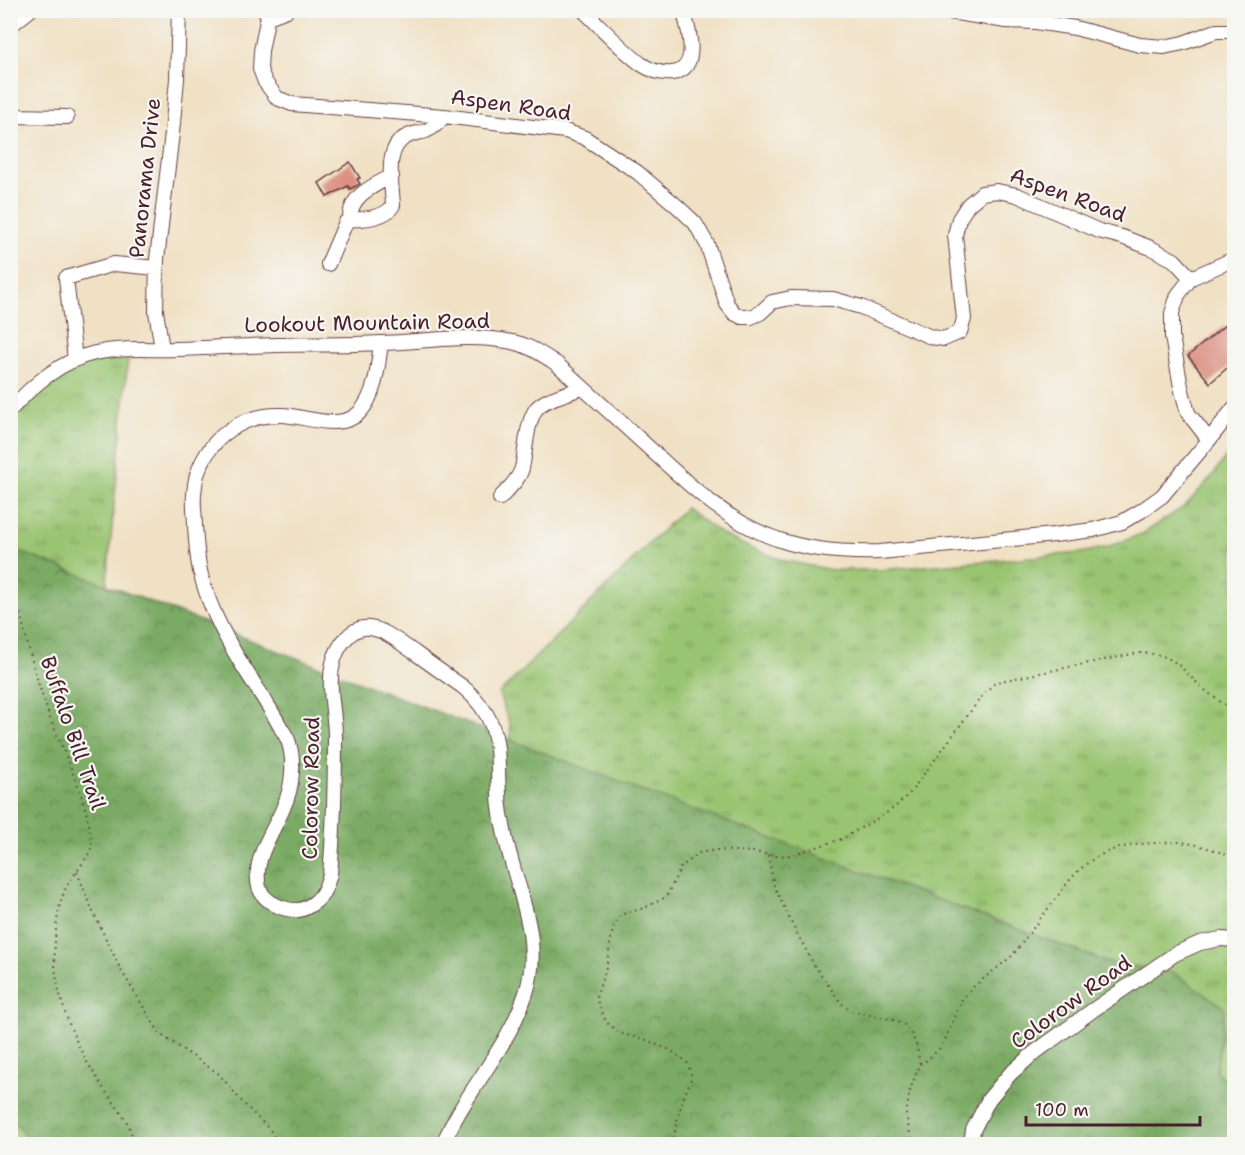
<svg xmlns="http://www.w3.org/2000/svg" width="1245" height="1155" viewBox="0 0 1245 1155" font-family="'Shantell Sans',sans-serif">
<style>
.grass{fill:url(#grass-tufts);stroke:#72724e;stroke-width:1.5}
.forest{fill:url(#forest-crowns);stroke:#626447;stroke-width:1.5}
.building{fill:#dc9183}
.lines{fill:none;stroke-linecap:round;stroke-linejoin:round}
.minor-casing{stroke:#633c42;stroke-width:16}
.path{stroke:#633c42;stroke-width:2;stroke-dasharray:1.5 4.5;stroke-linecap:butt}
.minor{stroke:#fff;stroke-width:14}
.labels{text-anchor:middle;stroke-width:4.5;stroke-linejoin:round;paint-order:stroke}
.street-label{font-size:21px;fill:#4a1f2b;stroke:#f6f6f2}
</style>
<defs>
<pattern id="grass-tufts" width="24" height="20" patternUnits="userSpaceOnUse" patternTransform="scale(1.5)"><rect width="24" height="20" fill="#99c471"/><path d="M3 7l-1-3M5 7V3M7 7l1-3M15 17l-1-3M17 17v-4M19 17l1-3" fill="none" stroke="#7f9f5d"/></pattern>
<pattern id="forest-crowns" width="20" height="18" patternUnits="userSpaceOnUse" patternTransform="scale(1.5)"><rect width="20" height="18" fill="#7aaa63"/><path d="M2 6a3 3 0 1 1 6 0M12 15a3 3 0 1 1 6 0" fill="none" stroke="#668a52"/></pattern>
</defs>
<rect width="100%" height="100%" fill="#f6f6f2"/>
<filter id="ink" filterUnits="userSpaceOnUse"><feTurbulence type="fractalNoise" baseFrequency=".0167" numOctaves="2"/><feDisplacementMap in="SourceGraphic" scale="12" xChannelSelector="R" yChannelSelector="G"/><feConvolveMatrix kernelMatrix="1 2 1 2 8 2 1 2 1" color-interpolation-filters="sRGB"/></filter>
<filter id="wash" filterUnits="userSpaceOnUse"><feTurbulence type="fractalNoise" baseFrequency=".008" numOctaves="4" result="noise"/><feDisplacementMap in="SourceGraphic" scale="24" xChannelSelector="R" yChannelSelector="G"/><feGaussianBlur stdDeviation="1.35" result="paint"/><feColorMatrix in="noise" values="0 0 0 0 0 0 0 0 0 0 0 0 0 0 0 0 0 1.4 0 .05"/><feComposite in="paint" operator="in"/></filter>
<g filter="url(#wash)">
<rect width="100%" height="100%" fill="#f0e1c4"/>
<!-- grass -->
<path class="grass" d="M129,349l-76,795h-42v-731l34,-32 42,-23z
M1234,446v698h-773l55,-326 -6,-92 -11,-32 186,-186 38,27 31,15 32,11 46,9h46l202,-17 28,-6 36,-14 40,-26 26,-28z"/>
<!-- forest -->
<path class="forest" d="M10,548l644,247 456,168 63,9 52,36 -9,64 18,15v57h-1204l-20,-30z"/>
<g id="blocks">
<!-- building -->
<path class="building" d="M350,162l10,16 -3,1 3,5 -10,5 -2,-3 -21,11 -8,-14z
M1225,325l4,5 5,-5v37l-24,21 -22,-27z"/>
</g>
</g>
<g filter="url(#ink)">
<use href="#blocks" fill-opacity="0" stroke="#633c42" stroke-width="1.5"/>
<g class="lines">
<!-- minor casing -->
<g class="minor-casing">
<path id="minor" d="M265,10l3,7 19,-7
M269,10l-8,41 -1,18 5,13 12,16 15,6 152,12 121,15 20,7 52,34 40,34 18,17 12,21 20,60 7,9 8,4h9l9,-4 12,-11 19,-4 42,1 28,8 70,30 13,2 16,-7 4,-13 -9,-84 4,-16 9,-14 14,-12 15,-2 20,4 82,36 23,6 29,11 23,12 17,18
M583,10c19,18 37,38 58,54 9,6 20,10 31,9 29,-3 17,-44 11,-63
M938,10l68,11 30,1 39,6 65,17 24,2 19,-4 33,-12h18
M10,26l20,-16
M10,116l57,1
M350,219c0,-24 23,-33 42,-43
M328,264l18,-42c6,-4 8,-2 15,-3 11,-1 27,-4 32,-14 -1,-21 -10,-59 15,-69 6,-3 12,-3 18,-5 8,-3 13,-9 18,-15
M381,343c-3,23 -5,51 -21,69 -19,20 -54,4 -78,3 -39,-1 -71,21 -84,57 -3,7 -3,15 -4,22 -1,11 1,22 1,32 1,15 2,31 5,45 10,42 32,79 55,114 9,14 18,28 26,43 2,3 5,8 7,12 7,20 5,46 -4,66 -10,26 -32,52 -25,81 4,15 25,24 40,23 5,-1 12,-5 16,-8 9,-7 12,-18 15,-28 4,-45 5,-92 5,-138 0,-24 -8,-50 -2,-73 4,-16 18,-38 37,-35 16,2 30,15 44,24 16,12 32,23 49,35 13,11 23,23 29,39 8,22 5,44 7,67 0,11 2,22 4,32 9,56 42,110 23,168 -18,56 -61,98 -83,151
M162,349l-6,-38 1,-52 15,-126 5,-54 2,-69
M75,360l-9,-82 48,-14 43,4
M10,410c24,-26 50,-49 85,-57 27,-6 54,-3 82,-4 33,-1 66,-3 100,-4 34,-1 69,0 104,-2 44,-1 88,-10 131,-1 17,3 31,13 45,22 30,27 60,55 91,83 38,35 78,75 129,92 33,12 68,14 103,13l174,-17 39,-5 29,-8 19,-11 21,-15 47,-56 25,-32
M1209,440l-21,-27 -7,-26 -9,-50v-24l6,-18 13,-17 43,-19
M500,498c8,-9 19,-18 22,-30 4,-17 4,-44 14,-59 10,-12 32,-14 46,-22
M971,1144l2,-14 16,-31 21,-25 24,-21 59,-43 82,-56 25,-11 21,-4 13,1"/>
</g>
<!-- path -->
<path class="path" d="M10,608l10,5c9,37 18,74 32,110 14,34 30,66 37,102 1,6 3,13 3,18 0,12 -20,33 -25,43 -12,21 -15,72 -10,95 5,27 16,56 30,81 6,9 11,18 17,27 12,18 28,33 29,55
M768,855l6,31 18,38 22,41 27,38 10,8 43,9 11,5 6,8 6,14 3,17 -10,26 -4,24 6,30
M77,872l15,38 30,62 38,62 59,40 24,29 27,27 9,14
M920,1064l7,-4 13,-12 5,-8 17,-41 10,-11 40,-32 57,-75c24,-28 46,-35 83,-38 9,0 19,-1 28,-1 18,2 38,9 54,16
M673,1144c3,-23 9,-45 19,-67l-5,-15 -17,-12 -24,-10 -27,-7 -13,-11 -10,-24 10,-30 7,-40 7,-13 24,-7 22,-11 15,-30 18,-14 18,-3 38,2 22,4 14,-1 51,-16 43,-25 10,-7 15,-14 75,-101 11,-10 142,-29c34,0 39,11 61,32 11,10 23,18 35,25"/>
<!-- minor -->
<use href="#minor" class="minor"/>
</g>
</g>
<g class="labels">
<!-- street labels -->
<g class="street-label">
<text transform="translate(511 105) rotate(8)" y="7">Aspen Road</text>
<text transform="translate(145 178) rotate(-84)" y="7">Panorama Drive</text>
<text transform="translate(1068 195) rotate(20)" y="7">Aspen Road</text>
<text transform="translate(367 323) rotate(-1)" y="7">Lookout Mountain Road</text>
<text transform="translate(73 733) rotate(71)" y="7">Buffalo Bill Trail</text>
<text transform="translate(311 788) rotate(-89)" y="7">Colorow Road</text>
<text transform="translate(1071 1002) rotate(-36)" y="7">Colorow Road</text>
</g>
</g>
<!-- margin -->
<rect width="1245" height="1155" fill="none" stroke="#f6f6f2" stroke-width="36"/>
<!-- scale -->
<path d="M1026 1116v9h174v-9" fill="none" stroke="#4a1f2b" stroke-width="3"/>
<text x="1035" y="1116" font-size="18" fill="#4a1f2b" stroke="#f6f6f2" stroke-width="4.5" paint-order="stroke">100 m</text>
</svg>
